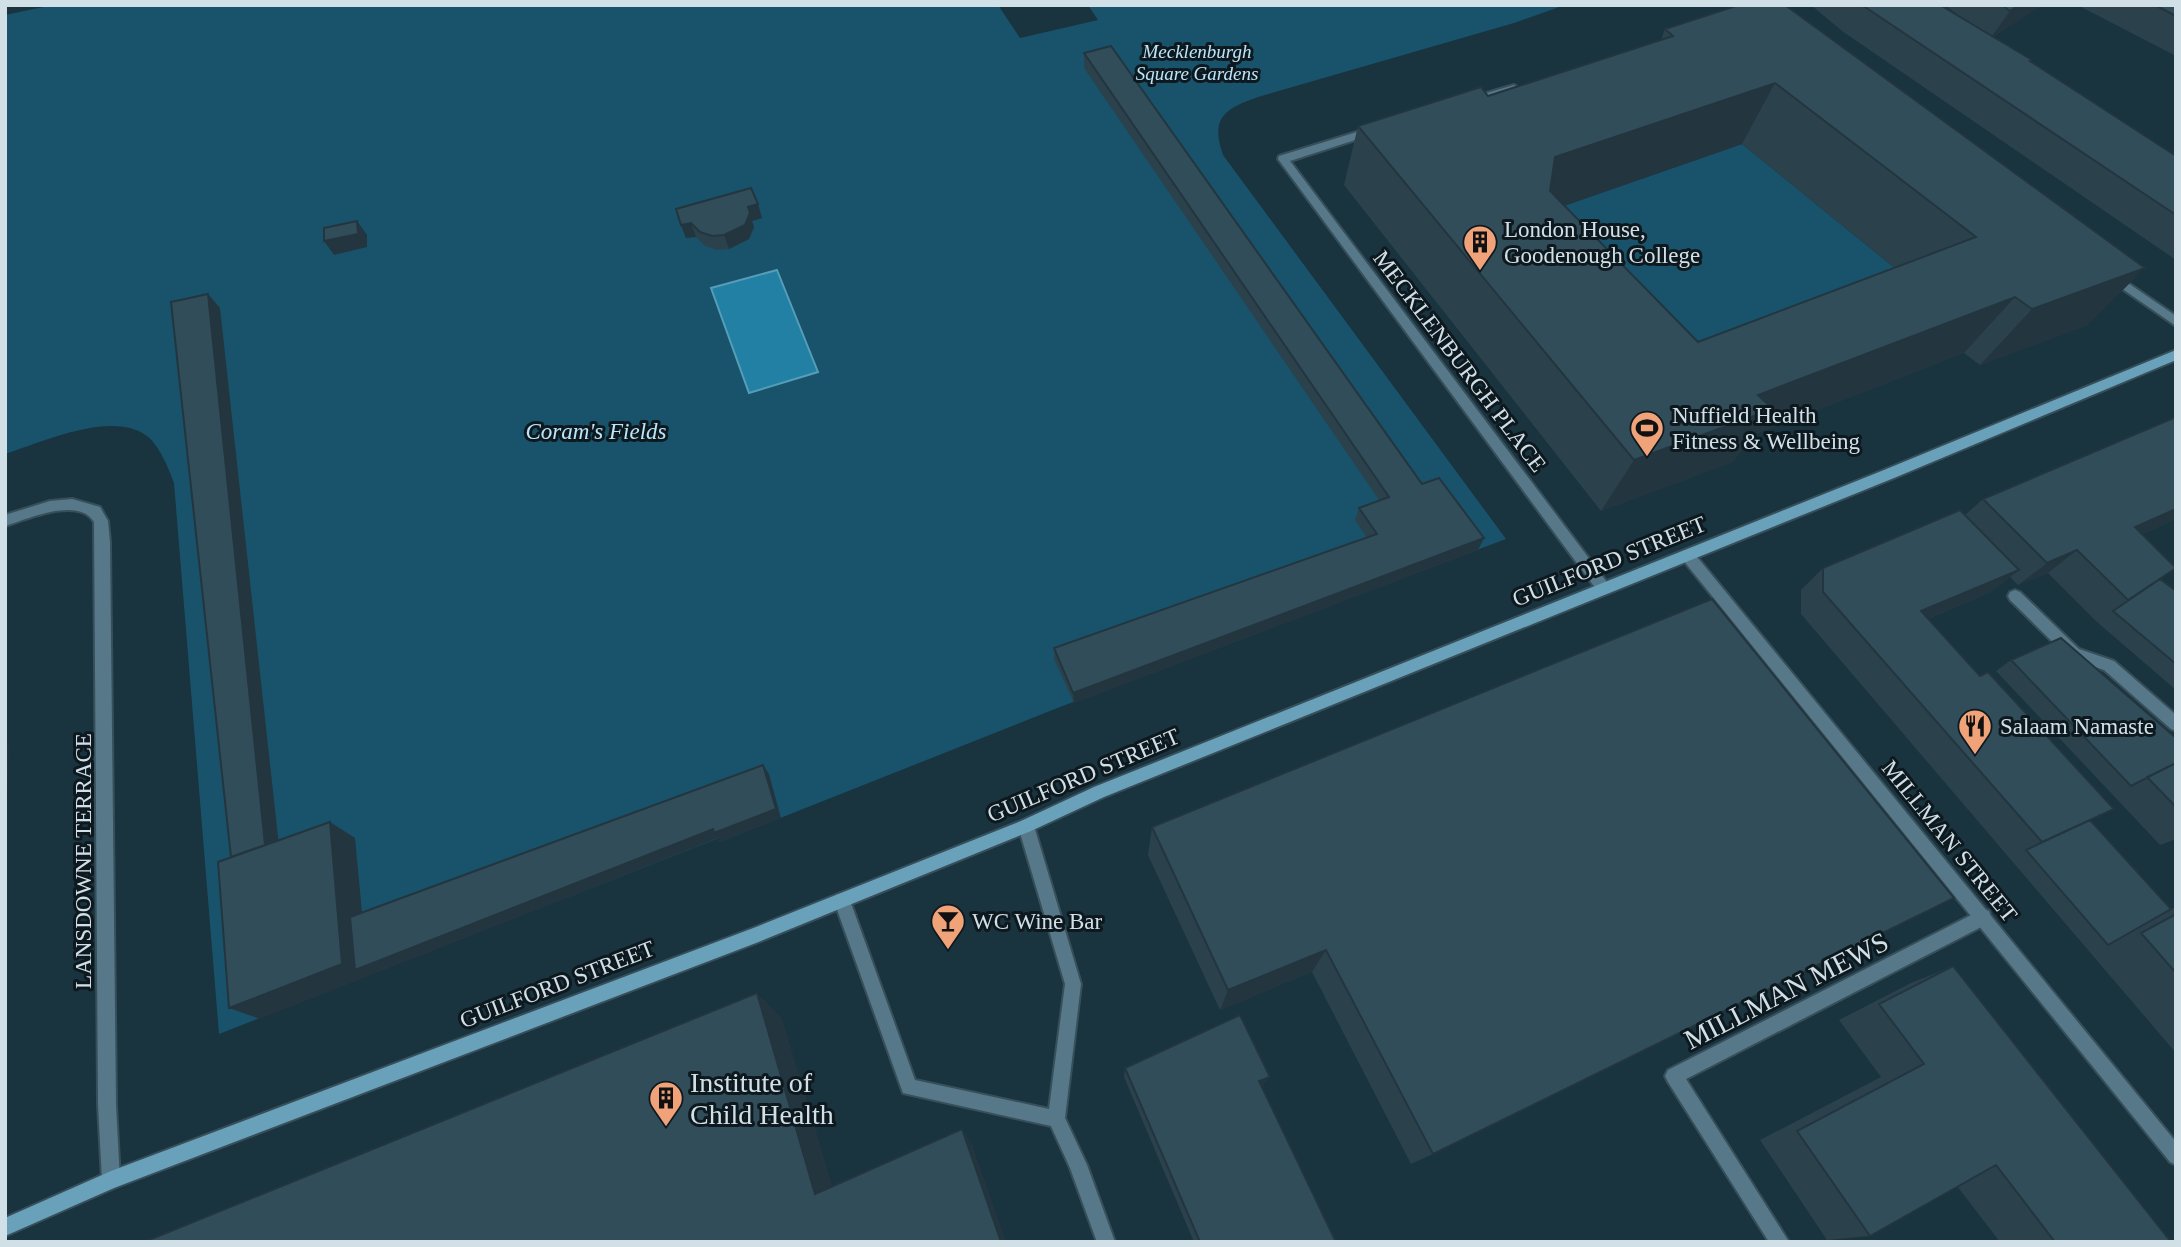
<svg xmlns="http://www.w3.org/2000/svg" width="2181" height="1247" viewBox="0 0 2181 1247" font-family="'Times New Roman',serif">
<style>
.green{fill:#18536b}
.water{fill:#2280a4;stroke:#569db8;stroke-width:2}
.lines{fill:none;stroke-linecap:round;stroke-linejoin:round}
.lane-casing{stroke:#364f5a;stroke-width:4}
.street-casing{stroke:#364f5a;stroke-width:4}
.secondary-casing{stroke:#364f5a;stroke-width:4}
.lane{fill:#577888;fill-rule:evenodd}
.street{fill:#577888;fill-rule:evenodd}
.secondary{fill:#6aa1ba;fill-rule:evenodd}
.wall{fill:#2b424d;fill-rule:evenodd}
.shaded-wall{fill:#23363f}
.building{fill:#324d5a;stroke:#23363f;stroke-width:2;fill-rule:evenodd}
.labels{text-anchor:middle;stroke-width:6;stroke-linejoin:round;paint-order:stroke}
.far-park-label{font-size:19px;font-style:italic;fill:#bbe5f9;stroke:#0e191f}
.poi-label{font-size:23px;fill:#d1e0e7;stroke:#0e191f;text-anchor:start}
.street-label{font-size:23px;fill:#d1e0e7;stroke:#0e191f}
.park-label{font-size:23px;font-style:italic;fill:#bbe5f9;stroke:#0e191f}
.near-street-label{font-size:28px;fill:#d1e0e7;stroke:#0e191f}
.near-poi-label{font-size:28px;fill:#d1e0e7;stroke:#0e191f;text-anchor:start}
</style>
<rect width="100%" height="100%" fill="#19333f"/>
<!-- green -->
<path class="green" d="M53,5h945l22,33 78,-18 -10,-15h477l-51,18 -256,74c-33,12 -48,20 -35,58l283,384 -446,168 -340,135 -1,-4 -500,196 -45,-551c-5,-14 -15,-38 -27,-47 -35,-26 -104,6 -142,18v-439z
M1742,144l186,151 -265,102 -131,-180z"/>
<!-- water -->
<path class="water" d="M777,270l41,102 -69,21 -38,-105z"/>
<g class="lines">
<!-- lane casing -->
<g class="lane-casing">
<path id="lane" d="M1983,909l6,2 2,6 -2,6 -303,156 103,163h-20l-101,-160 -3,-6 3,-6z"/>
</g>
<!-- street casing -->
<g class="street-casing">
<path id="street" d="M1514,85l5,3 -1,2 -48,14 -5,-3 1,-2z
M1373,127l4,2v4l-87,28 319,424 2,4 -2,4h-10l-321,-434 1,-3z
M2112,272l64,44v10l-68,-47v-6z
M72,499l28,8 8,14 2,21 6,563 4,75 -3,6 -6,3 -6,-3 -3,-6 -4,-75 -4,-583c-15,-26 -67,-3 -89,4v-11l45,-14z
M1688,550l5,2 483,590v23l-6,-3 -487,-602 -2,-4 2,-4z
M2015,590l5,2 59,57 35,12 62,54v16l-5,-2 -67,-59 -35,-12 -59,-58 -2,-4 2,-4z
M1026,819l5,2 3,5 47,158 -16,134 22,47 28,77h-18l-27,-74 -19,-42 -148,-33 -69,-192 2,-6 6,-2 6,2 67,185 134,29 16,-125 -47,-158 3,-5z"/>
</g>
<!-- secondary casing -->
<g class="secondary-casing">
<path id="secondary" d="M2176,350v10l-282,118 -790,319 -73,34 -275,112 -642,245 -109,48v-18l106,-47 645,-244 265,-106 73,-34 790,-317z"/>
</g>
<!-- lane -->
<use href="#lane" class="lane"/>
<!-- street -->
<use href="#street" class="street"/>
<!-- secondary -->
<use href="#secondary" class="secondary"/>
</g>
<!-- wall -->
<path class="wall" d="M1739,5l349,320 -108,40 -16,-12 -211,82 -20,27 -132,49 -257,-326 14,-59 130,-30 173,-56 4,-11zM1742,144l153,124 -197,74 -134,-137z
M1811,5h129l23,14 -18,-14h97l-49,32 39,23 -1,2 145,94v104l-334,-229z
M2077,5h99v51l-89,-46z
M1084,53l338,431 62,54 -6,12 -404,153 -20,-44v-11l313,-110 -12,-18 4,-12 20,-8 -295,-432z
M676,209l86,9 -10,3 2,6 -5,12 -20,10 -12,1 -12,-4 -9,-9 -10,1z
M2176,417v102l-34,15 18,45 16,12v99l-79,-68 -49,-49 -30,12 -8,-8 -19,15 -63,27 163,202 80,88 5,-2v146l-375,-439v-24l22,-22 142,-53 18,-16z
M1712,599l-279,555 -22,10 -99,-192 -92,38 -72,-155 4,-28z
M2011,660l165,78v101l-16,6 -164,-174z
M1953,966l218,276h-171l-43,-56 -87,50 -43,4 -67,-100 121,-63 -42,-57 72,-37z
M1125,1068l138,17 -2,1 75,156h-142l-70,-165z"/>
<!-- shaded-wall -->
<path class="shaded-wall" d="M2019,5h23l-52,34 20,-28z
M1775,83l-33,61 -210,73 23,-60z
M758,204l4,14 -10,3 2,6 -5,12 -20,10 -5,-14 24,-28z
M357,221l10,14v12l-33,8 -10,-14z
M691,223l5,14 -10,1 -5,-13z
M2145,268l-57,57 -108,40 52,-56z
M208,294l12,14 61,556 -48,5z
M2015,297l-51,56 -211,82 -20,27 -132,49 33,-51 124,-65z
M2176,509v10l-72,31 31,-23z
M1484,538l-6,12 -404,153 -1,-10z
M2077,550l-29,23 -30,12 29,-22z
M2019,570l-28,22 -95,40 25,-21z
M5,741l4,1 -4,117z
M763,765l6,9 12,44 -61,24 -2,-4 -458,181 -31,-11 101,-186 25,16 12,127z
M1326,950l-14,22 -92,38 8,-20z
M757,993l25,25 56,186 -23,-10z
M1270,1077l-7,8 -10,5 6,-9z
M962,1129l10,15 34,98h-5z"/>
<!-- building -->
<path class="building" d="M1739,5h46l360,263 -113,41 -17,-12 -257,98 15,14 -139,51 -276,-334 123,-39 7,9 185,-60 -8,-7zM1775,83l201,154 -278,105 -148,-151 5,-34z
M1862,5h78l92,55 -2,1 146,95v59z
M2002,5h17l-9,6z
M2155,5h21v11z
M1111,46l311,438 17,-6 45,60 -411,155 -19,-45 323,-114 -18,-26 30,-11 -305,-444z
M751,188l7,16 -10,3 2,6 -5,12 -21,10 -12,1 -12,-4 -9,-9 -10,2 -5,-16z
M357,221l1,13 -34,7v-13z
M208,294l57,551 -34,12 -60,-555z
M2176,417v92l-41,18 41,41 -48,32 -51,-50 -30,13 -64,-64z
M1960,510l59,60 -98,41 59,65 8,-4 126,137 -72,33 -219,-250v-24z
M2160,579l16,12v73l-63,-53z
M1712,599l242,299 -521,256 -107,-204 -98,40 -76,-163z
M2061,638l115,100v25l-45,23 -120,-126z
M2176,763v44l-29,-30z
M763,765l13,44 -62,24 -1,-4 -358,141 -5,-53z
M2090,820l81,89 -63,36 -82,-95z
M330,822l12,142 -113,44 -11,-146z
M2176,914v59l-35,-40z
M1953,966l218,276h-116l-59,-77 -126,71 -73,-105 127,-67 -45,-60z
M757,993l58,201 147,-65 39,113h-857z
M1240,1015l30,62 -11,4 77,161h-136l-75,-174z"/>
<!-- icons -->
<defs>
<g id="building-pin" transform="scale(1.75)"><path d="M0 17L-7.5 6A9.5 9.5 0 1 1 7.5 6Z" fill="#f0a279" stroke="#0e191f"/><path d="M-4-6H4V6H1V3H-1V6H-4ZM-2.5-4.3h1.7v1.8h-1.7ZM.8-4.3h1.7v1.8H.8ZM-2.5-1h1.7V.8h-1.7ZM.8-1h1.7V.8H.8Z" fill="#111"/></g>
<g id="stadium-pin" transform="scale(1.75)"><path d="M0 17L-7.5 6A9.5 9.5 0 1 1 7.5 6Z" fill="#f0a279" stroke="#0e191f"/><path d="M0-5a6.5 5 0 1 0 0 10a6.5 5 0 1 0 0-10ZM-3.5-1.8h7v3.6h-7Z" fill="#111"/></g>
<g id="restaurant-pin" transform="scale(1.75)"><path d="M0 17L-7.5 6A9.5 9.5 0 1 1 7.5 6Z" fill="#f0a279" stroke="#0e191f"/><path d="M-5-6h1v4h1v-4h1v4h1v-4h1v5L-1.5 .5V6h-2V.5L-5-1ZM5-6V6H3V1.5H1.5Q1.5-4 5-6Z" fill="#111"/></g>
<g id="bar-pin" transform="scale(1.75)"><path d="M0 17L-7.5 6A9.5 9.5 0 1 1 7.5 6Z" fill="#f0a279" stroke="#0e191f"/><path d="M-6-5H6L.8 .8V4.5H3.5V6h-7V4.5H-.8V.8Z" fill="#111"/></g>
</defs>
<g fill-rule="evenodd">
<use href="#building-pin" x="1480" y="242"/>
<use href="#stadium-pin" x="1647" y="428"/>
<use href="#restaurant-pin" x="1975" y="726"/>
<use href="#bar-pin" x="948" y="921"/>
<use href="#building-pin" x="666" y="1098"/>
</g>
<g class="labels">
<!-- far-park labels -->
<g class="far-park-label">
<text x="1197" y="58">Mecklenburgh<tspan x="1197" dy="22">Square Gardens</tspan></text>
</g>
<!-- poi labels -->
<g class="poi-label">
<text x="1504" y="237">London House,<tspan x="1504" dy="26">Goodenough College</tspan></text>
<text x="1672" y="423">Nuffield Health<tspan x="1672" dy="26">Fitness &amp; Wellbeing</tspan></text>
<text x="2000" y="734">Salaam Namaste</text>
<text x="972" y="929">WC Wine Bar</text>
</g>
<!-- street labels -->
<g class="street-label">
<text transform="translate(1460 361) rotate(53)" y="8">MECKLENBURGH PLACE</text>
<text transform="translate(1609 561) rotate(-22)" y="8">GUILFORD STREET</text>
<text transform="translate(1083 775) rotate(-23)" y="8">GUILFORD STREET</text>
<text transform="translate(1950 841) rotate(51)" y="8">MILLMAN STREET</text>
<text transform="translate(83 861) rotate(-90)" y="8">LANSDOWNE TERRACE</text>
<text transform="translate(557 984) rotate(-21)" y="8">GUILFORD STREET</text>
</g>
<!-- park labels -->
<g class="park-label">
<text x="596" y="439">Coram's Fields</text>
</g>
<!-- near-street labels -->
<g class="near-street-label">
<text transform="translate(1786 990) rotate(-27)" y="10">MILLMAN MEWS</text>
</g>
<!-- near-poi labels -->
<g class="near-poi-label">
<text x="690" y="1092">Institute of<tspan x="690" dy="32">Child Health</tspan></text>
</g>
</g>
<!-- border -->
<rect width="2181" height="1247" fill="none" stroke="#d1e0e7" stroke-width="14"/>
</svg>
